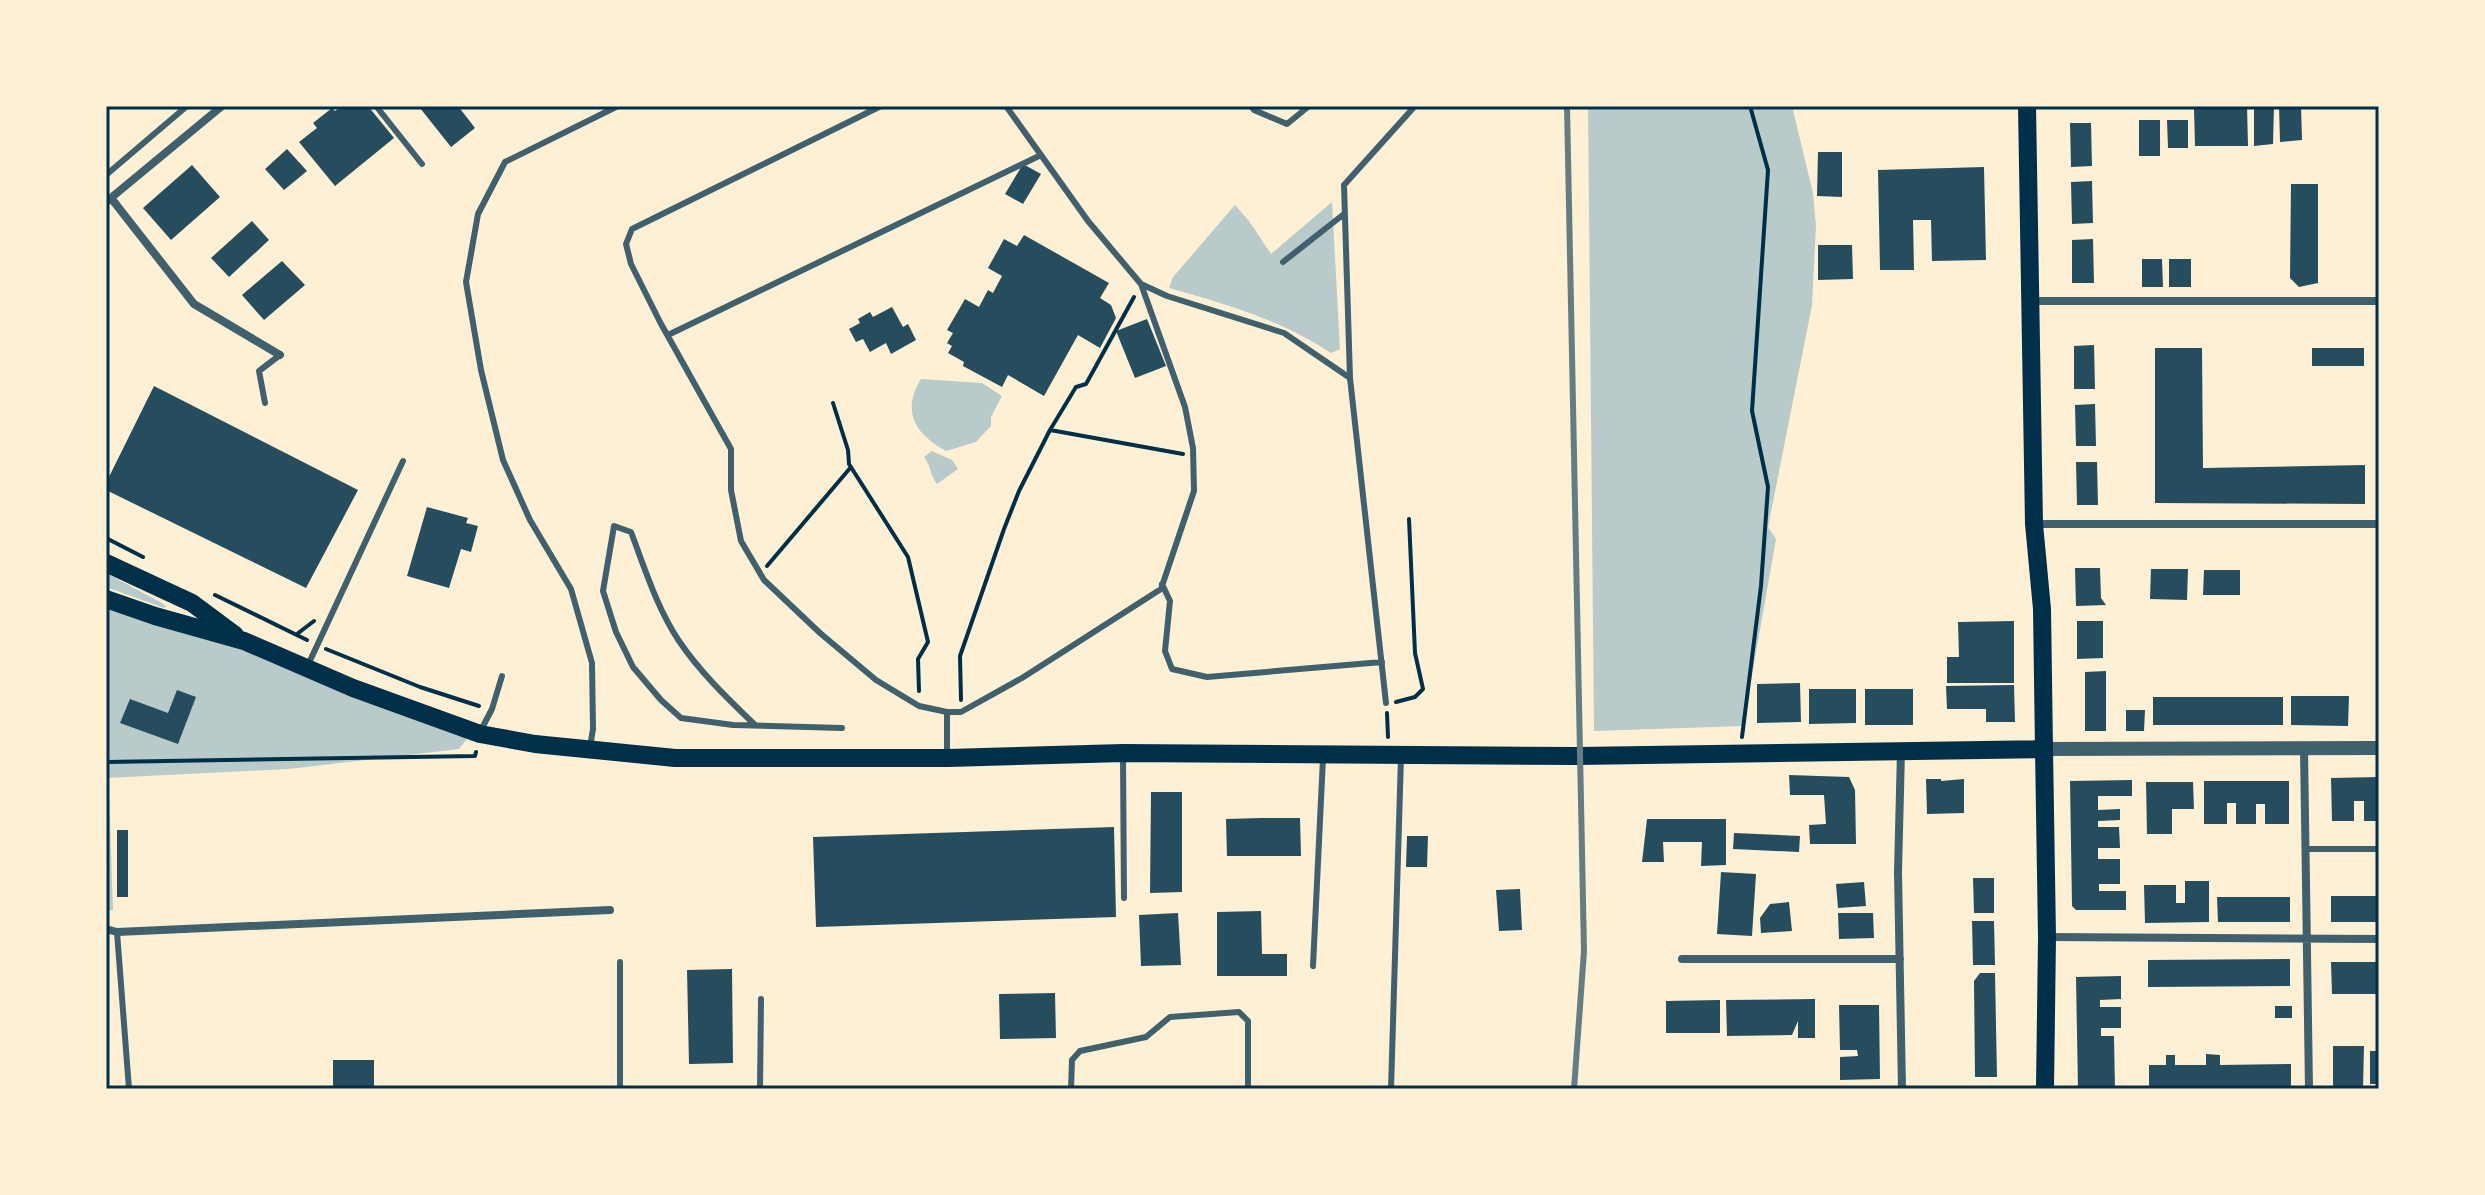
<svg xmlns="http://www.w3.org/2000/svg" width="2485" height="1195" viewBox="0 0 2485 1195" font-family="'Zilla Slab',serif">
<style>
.green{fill:#b9caca}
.building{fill:#264d5e}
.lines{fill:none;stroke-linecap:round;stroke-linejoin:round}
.path{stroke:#003049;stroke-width:4}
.service{stroke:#3f606c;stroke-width:6}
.minor{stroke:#3f606c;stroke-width:8}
.tertiary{stroke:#3f606c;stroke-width:14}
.primary{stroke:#003049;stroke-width:18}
.rail{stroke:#657d81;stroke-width:6}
.neatline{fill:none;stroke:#003049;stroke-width:3}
</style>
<rect width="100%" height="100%" fill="#fdf0d5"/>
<!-- green -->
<path class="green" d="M1588,106h204l21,87 3,33 -4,79 -44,222 8,12 -33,187 -149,5z
M1332,202l8,147 -9,4c-50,-33 -105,-49 -162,-65l4,-11 62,-72 14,16 22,33z
M921,379l61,4 20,13 -11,21v9l-15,16 -30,9c-31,-17 -45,-40 -25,-72z
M932,451l20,9 6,9 -21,15c-7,-9 -6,-18 -13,-27z
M106,573l56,30 4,3 -2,2 -58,-21z
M106,599l367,132 -14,18 -170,20 -183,9z
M109,791l4,119 -7,1v-119z"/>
<!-- building -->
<path class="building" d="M342,106h26l26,32 -59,48 -36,-44 18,-14 -4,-5 19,-15 3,3z
M423,106h35l17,22 -24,19 -31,-39z
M2247,106l1,40h-53l-1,-37z
M2260,106h14l-1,38 -19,2v-39z
M2279,106h22l1,34 -22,2z
M2139,120h21v36h-21z
M2167,120h21v28h-20z
M2070,123h21l1,43 -21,1z
M287,149l20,22 -23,19 -19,-21z
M1818,152h24v45l-25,-1z
M1023,164l18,10 -18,30 -18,-10z
M192,165l28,32 -49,43 -28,-32z
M1984,167l2,93 -54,1 -1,-41h-18l1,50h-34l-2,-100z
M2092,181l1,42 -21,1 -1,-42z
M2291,184h27v99l-19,4 -9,-9z
M252,221l17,19 -40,37 -18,-19z
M1024,235l85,48 -9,15 11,7 5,13 -16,30 -22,-13 -34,61 -36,-21 -6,12 -39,-21 1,-4 -16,-9 4,-7 -5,-3 6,-10 -6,-3 18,-31 14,8 9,-17 5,3 9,-17 -14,-8 16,-29 13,7z
M2093,239l1,44h-22v-43z
M1818,245h34l1,34 -35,1z
M2142,259h20l1,28h-21z
M2169,259h22v28h-22z
M282,261l23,24 -41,35 -22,-25z
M892,307l11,20 5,-3 8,16 -25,14 -5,-11 -16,9 -7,-13 -7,3 -7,-13 11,-6 -2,-4 12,-7 3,5z
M1147,319l19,47 -31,12 -19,-47z
M2094,345l1,44h-21v-43z
M2155,348h47l1,120 162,-3v39l-210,-1z
M2312,348h52v18h-52z
M154,386l204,104 -52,98 -200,-98v-7z
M2095,404l1,42h-20l-1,-41z
M2076,462h21l1,43h-21z
M427,507l41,11 -2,5 12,3 -7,26 -10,-3 -12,39 -42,-12z
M2075,568h25l1,30 5,7 -30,1z
M2151,569h37l-1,31 -37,-1z
M2204,570h36v25h-37z
M2014,621v62h-67v-26h12l-1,-35z
M2077,621h26v37l-26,1z
M2106,671v60h-21v-59z
M1800,683l1,39 -44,1v-39z
M2014,685l1,37h-29v-13h-39l-1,-23z
M1809,689h47v34l-47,1z
M1865,689h48v36h-48z
M177,690l19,7 -18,47 -58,-21 10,-24 38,14z
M2291,696h58l-1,30 -57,-1z
M2153,697h130v28h-130z
M2126,710h19l-1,21h-18z
M1789,775l60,2 6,13 1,54h-46l-1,-19 17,-1 -2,-29h-34z
M2379,777v44h-15v-20h-10v20h-22l-1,-43z
M1926,779h15v2l23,-2v34l-37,1z
M2132,780v16h-34v14l22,-1v11l-22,1v6h21l1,21h-22v11h22v25h-21v7h27v19h-50l-4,-4 -2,-125z
M2204,781h85v43h-24v-20h-9v20h-20v-21h-9v21h-23z
M2146,782h47l1,27h-22v25h-25z
M1151,792h31v100l-32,1z
M1261,818h39l1,38h-74l-1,-37z
M1647,819h79v46l-25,1 1,-24h-39l1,20h-22z
M1114,827l2,90 -300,10 -3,-90z
M117,830h11v67h-11z
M1734,833l66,3 -1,16 -66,-3z
M1407,836h21l-1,31h-21z
M1721,872l35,2 -4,62 -35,-2z
M1973,878h21v35h-20z
M2185,881h24v41l-64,1 -1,-38h32v18h9z
M1864,882l2,24 -28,2 -2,-24z
M1520,889l2,41 -23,1 -3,-41z
M2331,896h48v26h-48z
M2217,897h73v25h-72z
M1789,902l3,29 -31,2 -1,-15 10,-14z
M1261,911l1,43h25v22h-70v-64z
M1178,913l3,52 -40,1 -2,-51z
M1838,913h35l1,25 -35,1z
M1972,921h22l1,44h-22z
M2290,959v27l-142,1v-27z
M2331,962h48v32h-47z
M732,969l1,94 -44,1 -2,-94z
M1980,973h15l2,104h-22l-1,-96z
M2121,976v23l-21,1v7h21v21h-20v8h13l1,53h-37l-2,-112z
M1055,993l1,45 -56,1 -1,-45z
M1815,999v39h-17v-17l-6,14 -65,1 -1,-36z
M1720,1000v33h-54v-32z
M1839,1005h40l1,74 -40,1v-23l18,-1 -1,-6h-17z
M2275,1006h17v12h-17z
M2333,1046h31l-1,43h-30z
M2370,1051h9v33h-9z
M2206,1054l14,1v10l71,-1v25h-142v-24h17v-10h9v10h31z
M333,1060h41v29h-41z"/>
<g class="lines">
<!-- path -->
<path class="path" d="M833,403l15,47 1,14 59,93 20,85 -10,17 1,32
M1050,430l133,24
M106,538l37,19
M767,566l84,-99
M215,595l92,45
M297,634l17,-13
M326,649l94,38 59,19
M961,700l-1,-44 44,-127 15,-38 31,-61 26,-43 10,-3 48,-87
M1396,702l19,-5 8,-8 -8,-36 -6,-134
M1387,713l1,24
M1742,737l19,-151 7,-99 -16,-76 16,-241 -18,-64
M106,762l369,-6 1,-4"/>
<!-- service -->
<path class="service" d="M376,106l46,58
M881,106l-249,123 -6,15 5,20 29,58 71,127v41l10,51 23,39 56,53 56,47 43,26 28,6h14l61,-34 139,-89 33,-98 -1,-43 -8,-41 -44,-123 -53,-63 -82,-115
M1251,106l3,4 33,14 22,-18
M106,175l81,-69
M1283,262l61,-48
M1141,284l26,12 117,37 66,45
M668,335l373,-180
M265,403l-6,-32 21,-16
M1162,584l8,17 -5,50 7,18 35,8 175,-15
M308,665l95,-204
M1386,703l-36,-325 -6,-193 71,-79
M947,712v45
M754,724c-27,-26 -54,-52 -75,-83 -22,-33 -34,-72 -48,-109l-17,-6 -11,65 13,41 17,35 28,33 20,18 52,7 109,3
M481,730l11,-21 10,-33
M590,747l3,-18 -1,-66 -21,-74 -41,-69 -27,-60 -22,-90 -15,-88 12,-68 27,-52 113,-56
M1123,757l1,141
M2305,849h74
M117,932l12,157
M1313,966l10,-208
M620,1089v-127
M760,1089l1,-90
M1071,1089l1,-29 8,-9 66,-14 24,-20 69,-5 9,9v68
M1391,1089l10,-332"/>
<!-- minor -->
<path class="minor" d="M111,198l83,106 86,51
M106,202l116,-96
M2031,301h348
M2035,524h344
M2304,748l5,341
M1901,751l-3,121 4,217
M106,929l11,3 493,-22
M2048,937l331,2
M1682,959h218"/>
<!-- tertiary -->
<path class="tertiary" d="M2044,749l335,-1"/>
<!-- primary -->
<path class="primary" d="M2027,106l7,418 8,85 2,140 3,188 -2,152
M106,563l86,40 43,32
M106,599l49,17 89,25 109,47 127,46 55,10 140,14h273l175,-5 455,3 466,-7"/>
<!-- rail -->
<path class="rail" d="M1567,106l17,845 -10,138"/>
</g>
<!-- border -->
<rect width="2485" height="1195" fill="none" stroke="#fdf0d5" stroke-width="216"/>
<rect x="108" y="108" width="2269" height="979" class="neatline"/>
</svg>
